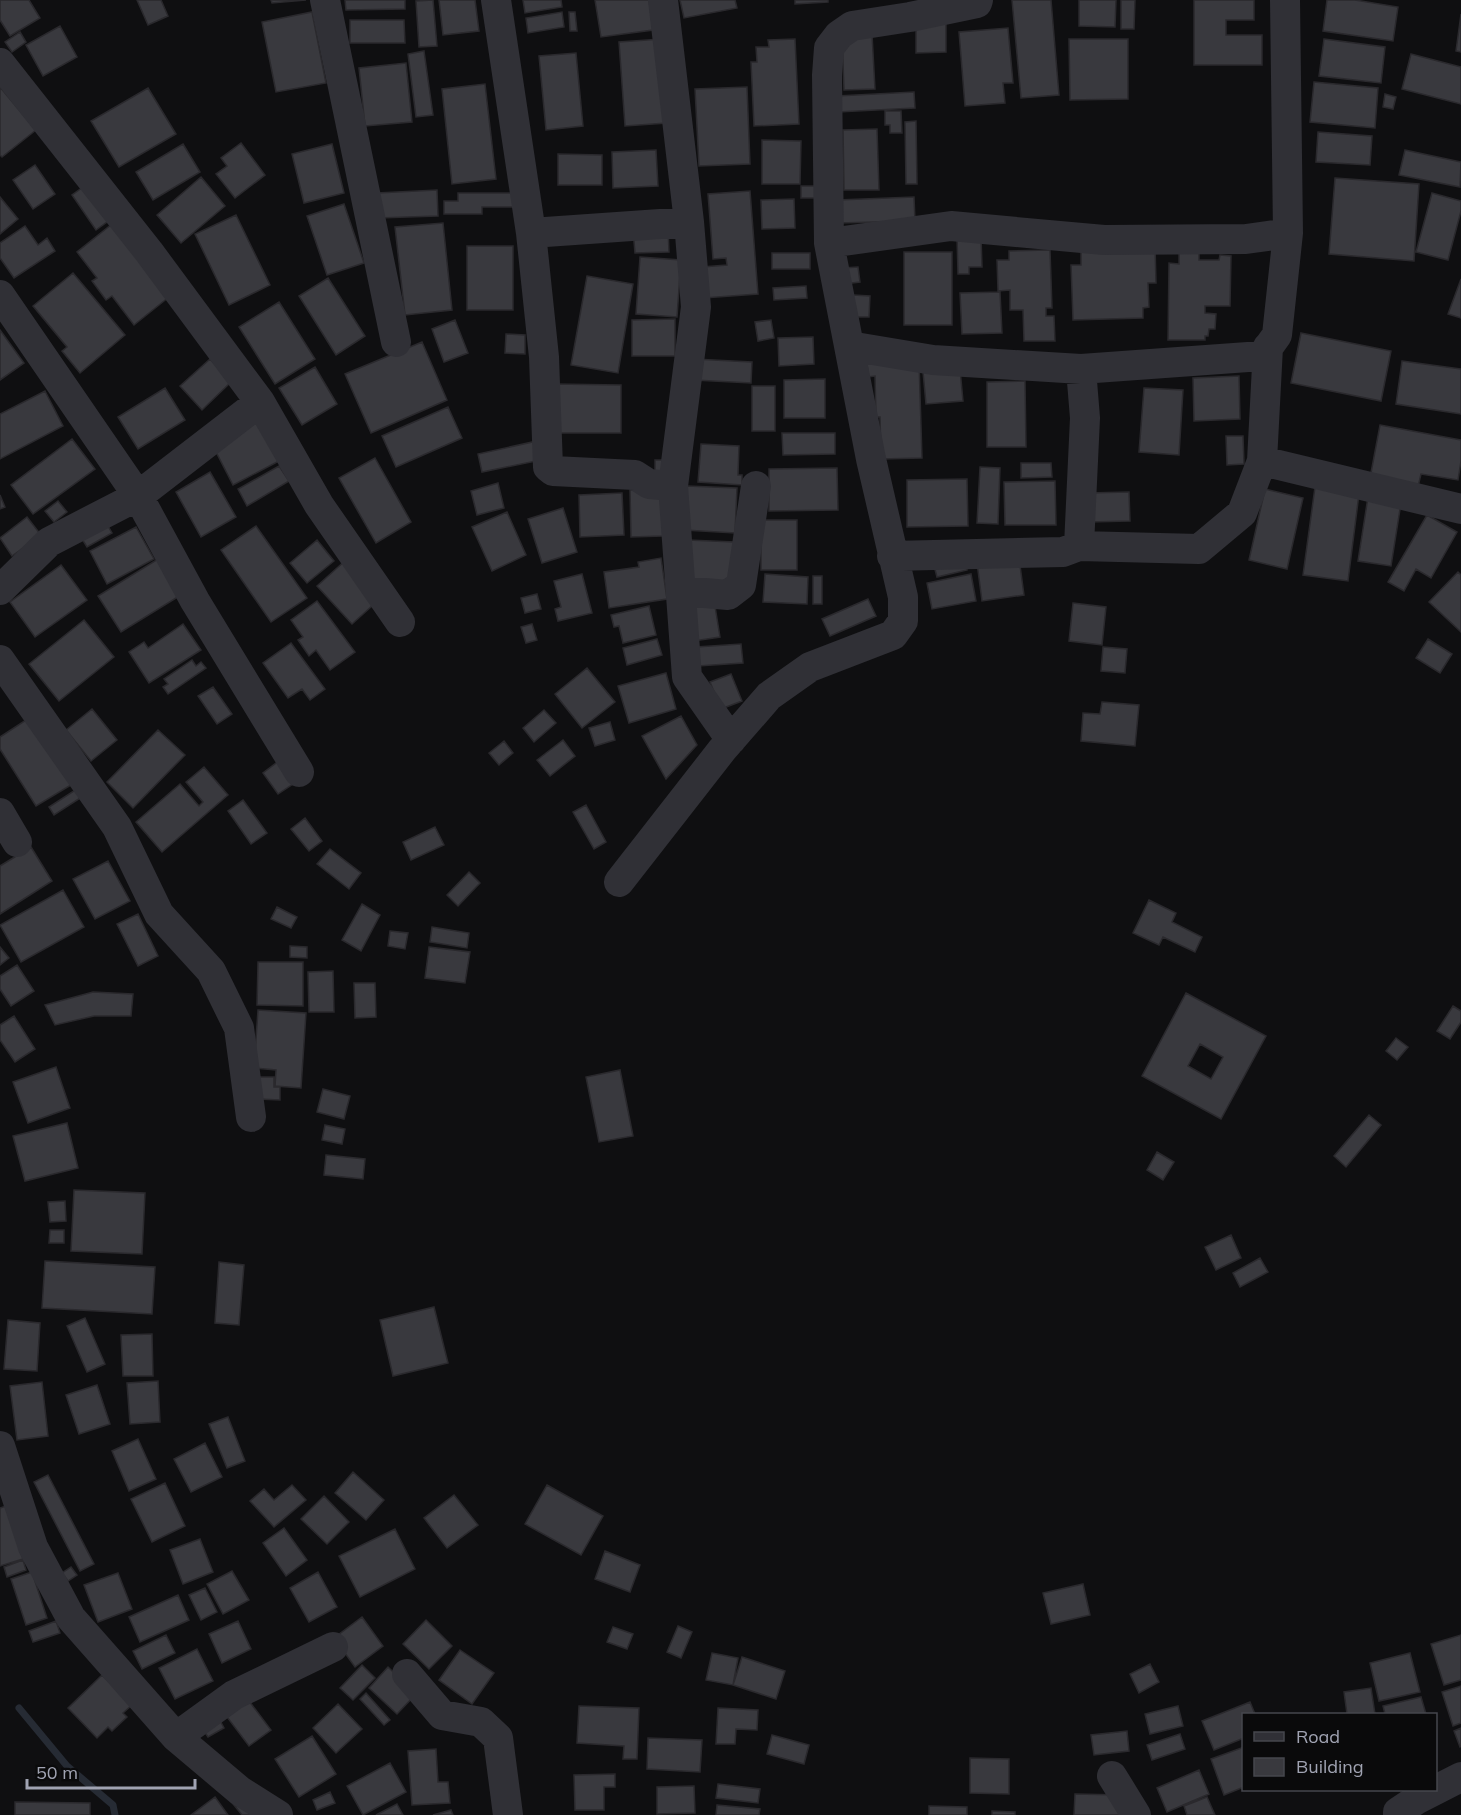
<svg xmlns="http://www.w3.org/2000/svg" width="1461" height="1815" viewBox="0 0 1461 1815" font-family="Mulish,sans-serif">
<style>
.lines{fill:none;stroke-linecap:round;stroke-linejoin:round}
.stream{stroke:#262b34;stroke-width:7}
.building{fill:#39393e;stroke:#2a292d;stroke-width:1.5;fill-rule:evenodd}
.minor{stroke:#303036;stroke-width:30}
</style>
<rect width="100%" height="100%" fill="#0f0f11"/>
<g class="lines">
<!-- stream -->
<path class="stream" d="M19,1708l48,58 46,39 2,10"/>
</g>
<!-- building -->
<path class="building" d="M0,0h29l11,18 -30,18 -10,-16z
M137,0h24l7,16 -20,9z
M271,0h35l-34,3z
M345,0h60v9l-59,1z
M433,0l4,46 -18,1 -3,-46z
M439,0h36l4,31 -36,4z
M523,0h38l1,7 -37,6z
M595,0h54l4,30 -52,7z
M680,0h55l2,8 -53,10z
M795,0h33v2l-33,2z
M1012,0h39l8,95 -38,3z
M1079,0h37l-1,27 -36,-1z
M1121,0h14l-1,29h-13z
M1194,0h60v20h-28v15h36v30h-68z
M1327,0h28l43,7 -5,34 -70,-10z
M312,12l14,71 -50,9 -14,-70z
M562,12l2,15 -36,6 -2,-15z
M569,12h6l2,19h-7z
M1461,14v38l-5,-1z
M350,20h54l1,23h-55z
M916,22l30,1v29l-30,1z
M60,26l17,31 -34,19 -17,-31z
M1008,28l5,55h-10l2,20 -40,3 -6,-74z
M20,32l6,10 -14,10 -7,-10z
M872,34l3,55 -31,1 -2,-54z
M661,39l6,84 -42,3 -6,-84z
M795,39l4,85 -45,2 -3,-64h6l-1,-15h13l-1,-7z
M1069,39h59v60l-58,1z
M1324,39l61,8 -4,36 -62,-7z
M424,51l9,64 -17,2 -8,-63z
M576,53l7,73 -37,4 -7,-74z
M1411,54l50,13v37l-59,-15z
M406,63l6,59 -47,4 -6,-58z
M1314,82l64,6 -3,40 -65,-6z
M485,84l11,95 -44,5 -10,-95z
M0,87l36,43 -34,27 -2,-2z
M747,87l3,77 -51,2 -4,-77z
M148,88l28,46 -57,33 -28,-46z
M914,92l1,16 -77,4 -1,-16z
M1385,94l11,3 -3,12 -10,-2z
M885,111h16l1,22h-12v-8h-5z
M916,121l1,63h-11l-1,-62z
M877,129l2,61h-35l-1,-60z
M1318,132l54,4 -2,29 -54,-3z
M762,140l39,1 -1,43h-38z
M241,143l24,32 -30,23 -19,-24 11,-8 -6,-8z
M183,144l17,28 -47,28 -17,-28z
M332,144l12,49 -40,10 -12,-49z
M656,150l2,36 -45,2 -1,-36z
M1405,150l56,12 -1,25 -61,-12z
M558,154l44,1v30h-44z
M35,165l20,29 -22,15 -20,-29z
M201,177l24,29 -44,37 -24,-28z
M1335,178l84,6 -5,77 -85,-7z
M86,185l25,34 -15,11 -24,-35z
M801,186h17v12h-17z
M437,190l1,26 -60,2 -1,-25z
M750,191l8,103 -54,4 -2,-31 25,-2 -1,-7 -13,1 -5,-65z
M458,193h60v14h-36v7h-38v-13h14z
M1432,193l29,8v10l-13,49 -32,-8z
M0,197l18,22 -18,15z
M914,197l1,24 -77,2 -1,-23z
M794,199l1,29 -33,1 -1,-29z
M344,204l20,59 -37,12 -20,-59z
M236,215l34,70 -41,20 -34,-71z
M443,223l9,87 -47,5 -10,-88z
M112,224l57,73 -35,28 -22,-29 -6,4 -14,-19 5,-3 -20,-26z
M25,226l13,19 9,-7 8,13 -41,27 -14,-20v-15z
M668,228l1,24 -34,1 -2,-23z
M981,236l1,31h-13v7h-11l-1,-37z
M1155,245l1,38h-8l1,24 -6,1v10l-70,2 -2,-55h10v-18z
M467,246h46v64h-46z
M1050,250l2,58h-6v8h8l1,25h-31l-1,-31h-13v-20l-12,1 -1,-31h12v-9z
M904,252h48v73h-48z
M772,253h38v16h-38z
M1179,253h20v7h20l1,-5 11,1 -1,50h-25v7l11,1 -1,15h-6l-1,7h-3v4h-37l1,-77 10,1z
M640,257l41,3 -4,57 -41,-3z
M858,267l2,15 -16,2 -2,-16z
M73,273l52,62 -45,38 -18,-22 5,-4 -34,-41z
M587,276l46,8 -15,89 -47,-8z
M328,278l37,58 -29,19 -37,-59z
M1461,279v39l-13,-4z
M806,286l1,12 -33,2 -1,-12z
M1000,292l2,41 -40,1 -2,-41z
M853,295l17,1 -1,21h-17z
M279,302l36,57 -40,25 -36,-57z
M675,319v37h-43v-36z
M455,320l13,33 -24,9 -12,-33z
M771,320l3,18 -16,3 -3,-19z
M0,330l24,33 -24,17z
M1301,333l90,18 -10,50 -90,-18z
M506,334l19,1v19l-20,-1z
M813,337l1,27 -35,2 -1,-28z
M422,342l25,58 -76,33 -26,-59z
M210,359l21,23 -29,28 -22,-24z
M694,359l58,3 -1,21 -57,-3z
M919,361l3,97 -41,1 -1,-42h-4l-1,-41 -7,1 -1,-14z
M1402,361l59,8v45l-65,-10z
M315,367l22,37 -35,21 -23,-37z
M960,369l3,32 -37,3 -3,-32z
M1239,376l1,43 -46,2 -1,-43z
M825,379v39h-41v-38z
M1025,381l1,66h-39v-65z
M554,384l67,1v48h-67z
M752,386h23v45h-23z
M165,388l20,32 -47,29 -20,-32z
M1144,388l39,2 -4,65 -40,-3z
M45,391l18,35 -63,33v-45z
M448,407l14,31 -66,29 -14,-31z
M260,419l21,41 -48,25 -21,-41z
M1380,425l81,15v21l-3,19 -37,-6 -3,13 -48,-9z
M782,433h53v21l-52,1z
M1226,436h17l1,28 -17,1z
M72,439l23,30 -62,45 -22,-29z
M537,441l4,19 -59,12 -4,-18z
M701,444l38,2 -1,29h4v10l-44,-3z
M375,458l36,64 -35,21 -37,-65z
M655,460h12l-12,22z
M1021,463h30l1,14 -31,1z
M279,466l10,15 -42,25 -9,-17z
M980,467l20,1 -2,56 -21,-1z
M837,468l1,42 -69,1v-42z
M210,472l26,45 -35,20 -25,-45z
M967,479l1,47 -61,1v-47z
M1055,481l1,44h-51l-1,-43z
M498,483l6,25 -27,7 -6,-24z
M687,486l50,2 -2,45 -51,-3z
M1315,487l44,7 -11,87 -45,-6z
M662,489l1,47 -32,1 -1,-47z
M1265,489l38,9 -16,71 -38,-9z
M1129,492l1,29 -42,1 -1,-29z
M622,493l2,42 -44,2 -1,-42z
M0,495l5,12 -5,2z
M1368,497l33,6 -10,63 -33,-5z
M58,501l9,11 -13,10 -9,-11z
M563,508l14,44 -35,11 -14,-44z
M507,512l19,43 -34,16 -20,-44z
M1427,515l30,17 -26,46 -15,-9 -12,22 -16,-9z
M27,517l14,18 -29,21 -12,-18z
M104,519l8,14 -25,14 -8,-13z
M761,520h36v50h-36z
M256,526l51,72 -36,24 -50,-72z
M136,527l18,32 -47,25 -17,-33z
M317,540l17,21 -27,22 -17,-20z
M688,540l47,2 -2,44 -48,-3z
M964,556l3,14 -30,7 -4,-15z
M661,558l6,41 -58,9 -5,-36 35,-5 -1,-5z
M1019,558l5,37 -42,6 -5,-38z
M158,559l23,36 -60,37 -23,-36z
M347,559l35,38 -30,27 -35,-38z
M61,565l26,35 -52,37 -25,-35z
M1458,572l3,3v57l-32,-30z
M582,574l10,39 -34,8 -3,-12 6,-2 -7,-26z
M765,574l43,3 -1,27 -44,-2z
M971,574l5,27 -44,8 -5,-26z
M813,576h9v28h-9z
M537,594l4,15 -16,4 -4,-15z
M868,599l8,17 -46,20 -8,-17z
M714,600l6,37 -26,4 -5,-37z
M317,601l38,51 -25,18 -14,-20 -7,6 -11,-16 5,-3 -12,-17z
M1073,603l33,4 -4,38 -33,-4z
M649,606l7,29 -33,8 -4,-17 -5,1 -3,-12z
M84,620l30,37 -55,44 -30,-37z
M183,624l18,26 -52,33 -20,-31 15,-10 4,6z
M532,624l5,16 -11,3 -5,-16z
M657,639l5,16 -35,10 -4,-17z
M1428,639l24,15 -12,19 -24,-15z
M291,643l34,46 -15,11 -8,-11 -14,9 -25,-35z
M741,644l2,19 -45,3 -2,-19z
M1103,647l24,2 -2,24 -24,-2z
M192,660l4,6 5,-4 5,6 -38,26 -5,-7 5,-3 -4,-5z
M587,668l28,34 -33,26 -27,-34z
M666,673l10,36 -47,14 -11,-37z
M731,674l11,27 -21,8 -11,-27z
M213,687l19,27 -15,10 -19,-28z
M1102,702l37,3 -4,41 -54,-5 2,-28 17,1z
M92,709l25,31 -26,21 -25,-31z
M544,710l12,13 -22,19 -11,-14z
M681,716l16,29 -31,34 -24,-43z
M29,718l42,67 -35,21 -36,-57v-12z
M610,722l5,18 -20,6 -6,-18z
M158,730l27,25 -52,53 -26,-26z
M563,740l12,16 -25,20 -13,-16z
M504,741l9,12 -14,12 -10,-12z
M280,760l16,22 -18,12 -15,-21z
M204,767l24,28 -66,57 -26,-30 44,-38 19,22 4,-4 -17,-20z
M83,785l5,8 -34,22 -5,-8z
M243,800l24,33 -16,11 -23,-33z
M586,805l20,37 -12,7 -21,-37z
M305,818l17,23 -13,10 -18,-22z
M435,827l9,18 -33,15 -8,-18z
M31,847l21,34 -52,33v-48z
M330,849l31,24 -12,16 -32,-25z
M108,861l22,40 -35,18 -22,-40z
M469,872l11,11 -22,23 -11,-11z
M63,890l21,37 -63,35 -21,-37z
M1149,900l27,13 -4,9 30,15 -7,15 -32,-15 -4,8 -26,-12z
M362,904l18,11 -19,36 -19,-11z
M277,907l20,10 -6,11 -20,-9z
M138,914l20,42 -20,10 -21,-42z
M432,927l37,6 -2,15 -37,-6z
M390,931l18,2 -3,16 -17,-3z
M290,946l17,1v11l-17,-1z
M0,947l9,11 -9,7z
M429,947l41,5 -5,31 -40,-5z
M258,962h45v44l-46,-1z
M17,965l17,26 -23,15 -11,-17v-13z
M333,971l1,41h-25l-1,-40z
M354,983h21l1,34 -21,1z
M93,992l40,2 -2,22h-37l-39,9 -10,-20z
M1186,993l80,43 -45,83 -79,-43zM1200,1044l23,13 -12,22 -23,-13z
M1453,1006l8,5v11l-11,17 -13,-8z
M258,1010l48,3 -5,75 -26,-2 1,-16 -22,-2z
M14,1016l21,33 -20,13 -15,-22v-15z
M1396,1038l12,9 -11,13 -11,-9z
M56,1067l14,41 -42,15 -15,-41z
M620,1070l13,66 -34,6 -13,-65z
M259,1077h15v10h6v13l-22,-1z
M323,1089l27,7 -6,23 -27,-7z
M1369,1115l12,10 -35,42 -12,-11z
M67,1123l11,45 -53,13 -12,-45z
M325,1125l20,4 -3,15 -20,-4z
M1157,1152l17,10 -11,18 -16,-10z
M326,1155l39,4 -2,20 -39,-4z
M74,1190l71,3 -3,61 -71,-3z
M65,1201l1,20 -16,1 -2,-20z
M50,1230h14v13h-15z
M1231,1235l10,23 -25,12 -11,-23z
M1260,1258l8,14 -28,15 -7,-14z
M45,1261l110,6 -3,47 -110,-6z
M219,1262l25,3 -5,60 -24,-2z
M434,1307l14,56 -55,13 -13,-56z
M85,1318l20,46 -18,8 -20,-46z
M8,1320l32,3 -3,48 -33,-2z
M152,1334l1,42h-30l-2,-41z
M158,1381l2,41 -30,2 -3,-41z
M42,1382l6,54 -31,4 -7,-54z
M97,1385l13,39 -31,10 -13,-39z
M228,1417l17,44 -18,7 -18,-44z
M138,1439l18,40 -27,12 -17,-40z
M205,1443l17,34 -31,15 -17,-33z
M353,1472l31,28 -18,20 -31,-27z
M48,1475l46,89 -14,7 -46,-89z
M165,1483l20,43 -33,16 -21,-43z
M292,1485l14,15 -32,27 -24,-26 14,-12 10,11z
M547,1485l56,31 -22,39 -56,-31z
M454,1495l24,30 -31,23 -23,-30z
M324,1496l25,26 -22,22 -26,-25z
M6,1506l17,53 -23,7v-58z
M284,1528l23,32 -21,16 -23,-33z
M395,1529l20,40 -55,28 -21,-41z
M200,1539l13,33 -30,12 -13,-34z
M605,1551l35,14 -10,27 -35,-13z
M23,1560l3,10 -19,7 -3,-10z
M71,1567l6,8 -9,6 -6,-8z
M232,1571l17,29 -26,14 -16,-30z
M32,1572l15,46 -21,7 -15,-46z
M318,1572l19,35 -28,15 -19,-34z
M118,1573l14,36 -34,13 -14,-37z
M1083,1584l7,31 -39,9 -8,-31z
M205,1588l12,24 -16,8 -12,-25z
M178,1595l11,25 -49,22 -11,-25z
M362,1617l21,29 -28,21 -21,-29z
M426,1620l26,26 -23,23 -26,-25z
M56,1621l4,12 -27,9 -4,-11z
M238,1621l13,28 -29,14 -13,-29z
M678,1626l14,6 -11,26 -14,-6z
M613,1627l20,7 -6,15 -20,-7z
M166,1635l9,18 -33,16 -9,-18z
M1461,1635v45l-17,5 -13,-41z
M197,1649l16,32 -38,18 -16,-31z
M460,1650l34,23 -22,31 -33,-24z
M712,1653l26,5 -5,27 -27,-5z
M1410,1653l10,39 -41,9 -9,-38z
M742,1657l43,14 -9,28 -43,-14z
M1150,1664l9,18 -20,11 -9,-19z
M362,1665l13,13 -22,22 -13,-12z
M388,1667l28,27 -19,20 -28,-26z
M102,1675l30,30 -9,8 4,4 -15,14 -4,-4 -11,11 -29,-30z
M1461,1686v37l-8,3 -11,-34z
M1371,1688l4,26h-28l-3,-22z
M366,1693l24,27 -6,5 -24,-26z
M246,1697l25,33 -22,16 -25,-33z
M1421,1697l5,17h-41l-2,-8z
M1250,1702l5,12h-11v24l-30,12 -12,-29z
M338,1704l24,25 -26,24 -23,-25z
M579,1706l60,2 -2,51h-14l1,-13 -47,-3z
M1178,1706l5,20 -33,8 -5,-20z
M718,1708l40,2 -1,20 -21,-1 -1,15h-19z
M217,1715l7,13 -16,9 -8,-12z
M1461,1728v18l-1,1 -6,-16z
M1127,1731l2,20 -35,4 -3,-20z
M1180,1734l5,15 -33,11 -5,-15z
M772,1735l37,10 -5,19 -37,-10z
M312,1736l24,38 -37,23 -24,-38z
M648,1738l54,2 -2,32 -53,-3z
M1244,1747v40l-20,8 -13,-36z
M436,1749l2,33h10l2,21 -38,2 -4,-54z
M970,1758l39,1v35l-39,-1z
M390,1763l16,29 -43,23 -16,-29z
M1199,1770l10,24 -42,18 -10,-24z
M615,1774v13h-11v23h-29l-1,-35z
M718,1784l42,5 -2,14 -42,-5z
M694,1786l1,27 -38,1v-27z
M330,1792l5,11 -18,7 -4,-10z
M1075,1794l47,1 -1,20h-47z
M215,1797l13,18h-37z
M1207,1797l8,18h-28l-3,-9z
M15,1802l75,1v12h-75z
M397,1804l6,11h-27z
M234,1805l21,6 -5,4h-8z
M717,1805l43,4 -1,6h-43z
M929,1806l38,1v8h-38z
M451,1810l2,5h-20z
M992,1811l23,1v3h-23z"/>
<g class="lines">
<!-- minor -->
<path class="minor" d="M325,0l71,342
M496,0l35,233 13,124 4,110 5,4 82,4 14,9 24,2
M663,0l26,222 7,85 -23,179 14,191 44,63
M0,63l149,189 111,150 59,103 81,117
M531,233l158,-11
M829,243l122,-17 153,14 142,-1 42,-6
M0,295l138,201 57,105 104,171
M849,346l84,14 148,9 181,-13 15,-21 11,-102 -3,-233
M1262,461l199,48
M1079,546l6,-128 -4,-49
M892,556l171,-4 16,-6 120,3 43,-36 20,-52 6,-114
M0,590l49,-48 89,-46 122,-94
M681,591l47,4 13,-10 15,-99
M0,660l117,167 42,87 52,57 28,57 12,89
M0,813l17,29
M619,882l103,-132 47,-54 41,-29 83,-32 10,-14v-24l-32,-138 -42,-216 -2,-168 2,-27 10,-13 13,-9 58,-9 67,-14 1,-3
M0,1446l33,101 38,71 105,119 64,54 38,24
M407,1674l35,41 39,7 17,16 10,77
M176,1737l58,-42 99,-48
M1112,1776l24,39
M1398,1815v-3l18,-12 45,-23"/>
</g>
<!-- legend -->
<rect x="1242" y="1713" width="195" height="78" fill="#0a0a0b" stroke="#46474e" stroke-width="1.5"/>
<rect x="1254" y="1732" width="30" height="9" fill="#303036" stroke="#46474e" stroke-width="1.5"/>
<text x="1296" y="1743" font-size="18" fill="#a0a3b2">Road</text>
<rect x="1254" y="1758" width="30" height="18" fill="#39393e" stroke="#46474e" stroke-width="1.5"/>
<text x="1296" y="1773" font-size="18" fill="#a0a3b2">Building</text>
<!-- scale -->
<path d="M27 1779v9h168v-9" fill="none" stroke="#a0a3b2" stroke-width="3"/>
<text x="36" y="1779" font-size="18" fill="#a0a3b2" stroke="#0a0a0b" stroke-width="4.5" paint-order="stroke">50 m</text>
</svg>
